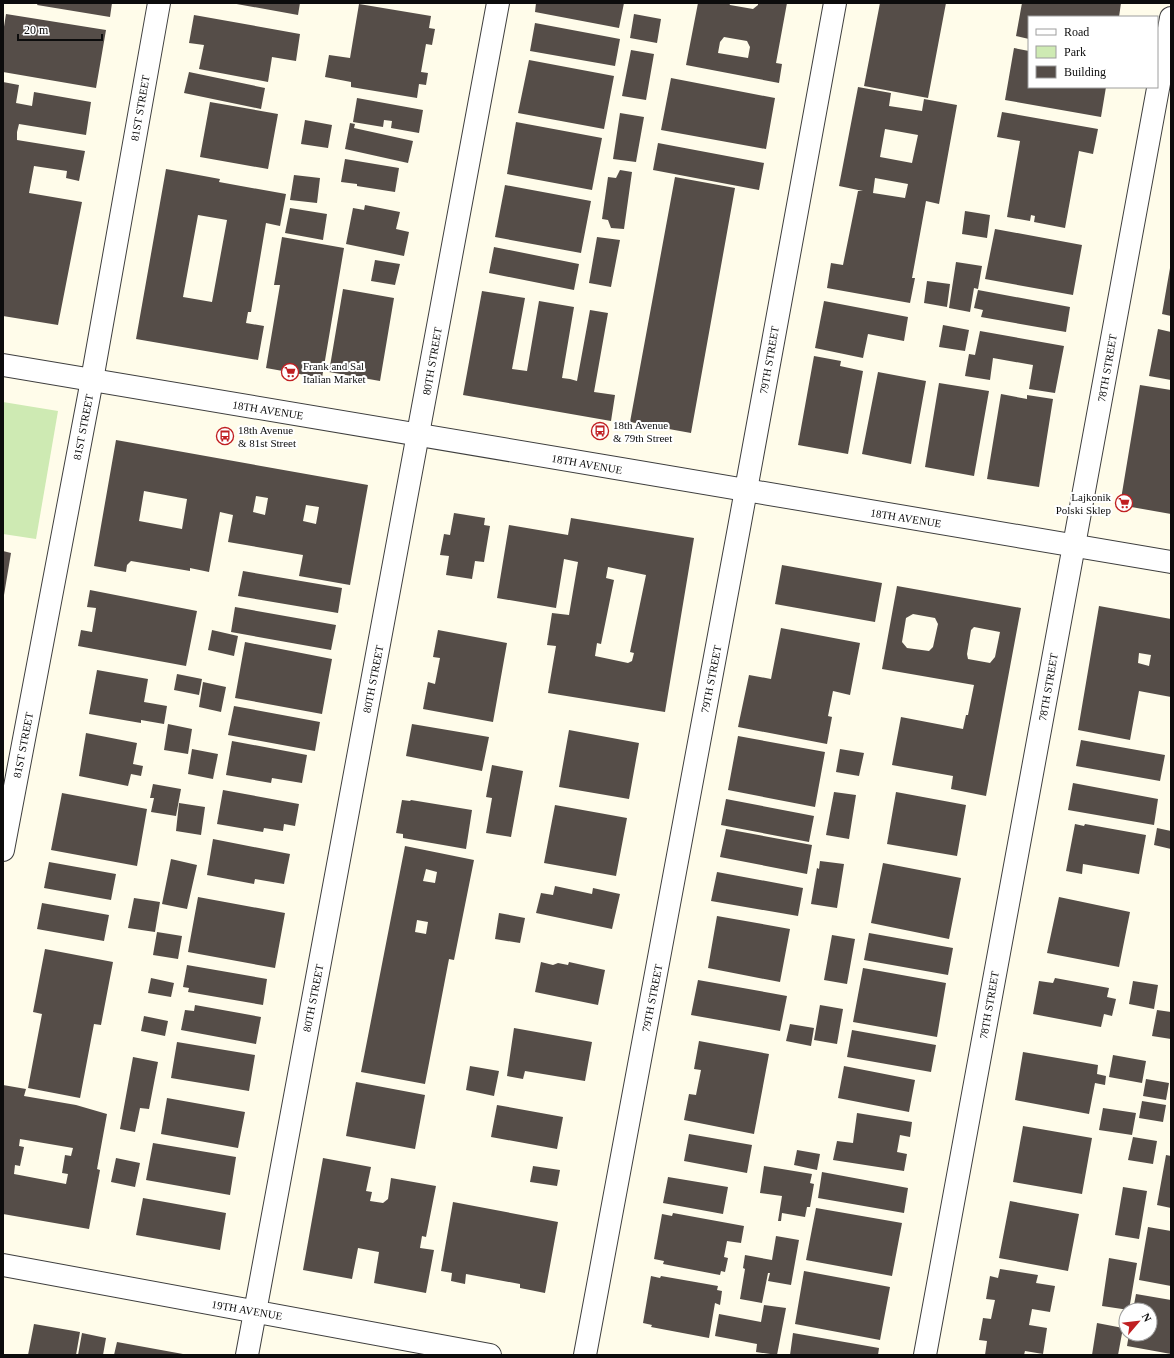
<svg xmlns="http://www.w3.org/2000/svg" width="1174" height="1358" viewBox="0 0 1174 1358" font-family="'Times New Roman',serif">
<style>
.green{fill:#ceeab3}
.building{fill:#554d48;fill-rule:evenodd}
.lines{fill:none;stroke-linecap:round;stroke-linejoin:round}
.minor-casing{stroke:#3f3f3f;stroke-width:24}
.tertiary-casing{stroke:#3f3f3f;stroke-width:24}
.minor{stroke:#fff;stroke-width:22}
.tertiary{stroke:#fff;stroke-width:22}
.labels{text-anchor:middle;stroke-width:4;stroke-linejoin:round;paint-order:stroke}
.street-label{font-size:11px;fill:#0c0c0c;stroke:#fff}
.poi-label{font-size:11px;fill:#0c0c0c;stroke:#fff;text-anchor:start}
</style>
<rect width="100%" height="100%" fill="#fffcea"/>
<!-- green -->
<path class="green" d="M3,402l55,9 -22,128 -33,-5z"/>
<!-- building -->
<path class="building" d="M38,3h74l-2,14 -73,-12z
M231,3h69l-2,12z
M536,3h88l-5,25 -84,-16z
M698,3h31l1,2 23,4 5,-4v-2h29l-11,60 6,1 -3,19 -93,-18zM724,37l23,4 3,6 -2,11 -30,-5 2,-11z
M880,3h66l-18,95 -64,-12z
M1022,3h99l-2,14h-90v22l-13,-3z
M359,4l72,12 -2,12 6,1 -3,16 -6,-1 -5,28 7,1 -2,12 -7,-1 -2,14 -66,-11v-5l-26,-5 4,-22 21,3z
M6,14l100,16 -10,58 -93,-16v-39z
M634,14l27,5 -4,24 -27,-5z
M194,15l106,19 -4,27 -24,-4 -4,25 -69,-13 5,-24 -15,-2z
M535,23l85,16 -5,27 -85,-15z
M1014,48l15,3v36h77l-5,30 -96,-17z
M631,50l23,4 -8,46 -24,-4z
M529,60l85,16 -10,53 -86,-16z
M189,72l76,16 -4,21 -77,-16z
M671,78l104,20 -9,51 -105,-19z
M3,82l16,3 -3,18 16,3 2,-14 57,10 -5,33 -67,-11 -2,8v8l68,11 -6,30 -13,-3 1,-7 -33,-5 -5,27 53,9 -24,123 -55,-9z
M858,87l33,6 -2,13 33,5 2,-12 33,6 -18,99 -13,-3 -14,77h3l-5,25 -83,-15 4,-25 12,2 15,-74h5l-24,-5zM885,129l33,6 -6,28 -32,-6zM875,178l33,6 -3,14 -32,-5z
M357,98l66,12 -4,23 -28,-5 1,-7 -8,-1 -1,7 -30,-5z
M210,102l68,12 -10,55 -68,-12z
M1002,112l96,17 -5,25 -14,-3 -14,77 -31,-6 1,-6 -4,-1 -1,6 -23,-4 13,-76 -23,-4z
M620,113l24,4 -8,45 -23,-3z
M305,120l27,5 -4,23 -27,-4z
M516,122l86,16 -10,52 -85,-16z
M350,123l5,1 -1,4 59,13 -5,22 -63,-14z
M658,143l106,20 -5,27 -106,-20z
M345,159l54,9 -4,24 -38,-6v-2l-16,-2z
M166,169l54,10 -1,3 67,12 -6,32 -14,-3 -15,89h-3l-2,11 18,3 -6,34 -122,-21zM198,215l29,5 -15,82 -29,-5z
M620,170l12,2 -8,57 -13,-1 -3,-8 -6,-1 6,-42 8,1z
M294,175l26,3 -3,25 -27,-3z
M675,177l60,11 -44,245 -61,-11z
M505,185l86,16 -10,52 -86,-16z
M365,205l35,7 -4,17 13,3 -5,24 -58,-12 7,-36 11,2z
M290,208l37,6 -4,26 -38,-7z
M965,211l25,4 -3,23 -25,-4z
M995,229l87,16 -9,50 -88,-16z
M282,237l62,11 -22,130 -56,-10 14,-83h-6z
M597,237l23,3 -9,47 -22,-4z
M494,247l85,17 -5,26 -85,-17z
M375,260l25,4 -5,21 -24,-4z
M956,262l26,4 -4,23 -4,-1 -4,24 -21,-4z
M1170,268h1v48l-9,-2z
M927,281l23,3 -3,23 -23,-4z
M343,289l51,9 -14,83 -51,-9z
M978,290l92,17 -4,25 -85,-15 2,-7 -9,-2z
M482,291l43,7 -13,71 15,2 12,-70 35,6 -12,71 8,1 7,2 13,-71 18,3 -14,79 21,3 -4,26 -148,-26z
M824,301l84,16 -4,24 -36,-7 -5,24 -48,-10z
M943,325l26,5 -4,21 -26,-4z
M1158,329l13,3v48l-22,-4z
M980,331l84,15 -9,47 -26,-4 4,-24 -40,-7 -3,22 -25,-4 4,-22 6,1z
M814,356l27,5 -1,5 23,5 -15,83 -50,-9z
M878,372l48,9 -15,83 -49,-10z
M939,383l50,8 -15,85 -49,-9z
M1140,385l31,5v124l-51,-9z
M1001,394l26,5v-4l26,4 -14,88 -52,-8z
M116,440l252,45 -18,100 -51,-9 4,-21 -75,-13 5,-27 -13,-3 -11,60 -19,-4v3l-59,-10 -4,4 -1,7 -32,-6zM144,491l43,8 -5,30 -43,-8zM256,496l12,2 -3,17 -12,-3zM306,505l13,2 -3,17 -13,-3z
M454,513l31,5 -1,7 6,1 -6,36 -9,-1 -3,18 -26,-4 3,-19 -9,-1 4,-21 6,1z
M571,518l123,20 -29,174 -117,-19 8,-47 -9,-1 5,-32 17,2 9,-53 -14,-3 -8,49 -59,-10 12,-73 59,10zM608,567l38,8 -16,77 4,1 -2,8 -4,2 -33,-7 2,-13 4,1 13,-64 -8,-2z
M3,551l8,2 -7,42h-1z
M782,565l100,18 -7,39 -100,-18z
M243,571l99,17 -4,25 -100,-17z
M897,586l124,22 -35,188 -35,-7 2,-13 -61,-11 9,-48 62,12 3,-14h2l6,-30 -92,-16zM913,614l22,4 3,6 -5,23 -4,4 -22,-3 -5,-6 4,-24zM974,627l26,5 -5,25 -5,6 -22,-4 -1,-5 4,-24z
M90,590l107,21 -11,55 -108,-20 3,-16 11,2 4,-24 -9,-1z
M1099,606l72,13v78l-32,-6 -9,49 -52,-10zM1139,653l12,2 -2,11 -11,-3z
M235,607l101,18 -5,25 -100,-18z
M781,628l79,15 -10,52 -17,-4 -5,25 4,1 -5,27 -89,-17 11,-52 22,4z
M212,630l26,6 -4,20 -26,-6z
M438,630l69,13 -14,79 -70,-13 5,-27 7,2 5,-26 -7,-1z
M245,642l87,17 -10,55 -87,-16z
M97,670l51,9 -4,23 23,4 -3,18 -23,-4v3l-52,-9z
M177,674l25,5 -3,16 -25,-5z
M203,682l23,5 -5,25 -22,-5z
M234,706l86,16 -5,29 -87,-16z
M168,724l24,5 -4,25 -24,-4z
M412,724l77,13 -7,34 -76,-15z
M569,730l70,13 -10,56 -70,-12z
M86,733l51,10 -4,21 10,2 -2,10 -10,-2 -3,12 -49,-10z
M738,736l87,16 -10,55 -87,-17z
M1081,740l84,15 -5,26 -84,-15z
M232,741l75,14 -5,28 -30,-5 -1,5 -45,-8z
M192,749l26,5 -5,25 -25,-5z
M840,749l24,4 -5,23 -23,-4z
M492,765l31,6 -12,66 -25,-4 6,-35 -6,-1z
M1073,783l85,16 -4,26 -86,-15z
M153,784l28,5 -5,27 -25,-4 3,-14h-4z
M223,790l76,14 -4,22 -11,-2 -1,7 -19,-3 -1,4 -46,-8z
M834,792l22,3 -7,44 -23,-4z
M896,792l70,13 -9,51 -70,-12z
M62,793l85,16 -10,57 -86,-16z
M726,799l88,17 -5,26 -88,-17z
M402,800l8,1 1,-1 61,10 -6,39 -63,-11v-4l-7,-1z
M179,803l26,4 -4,28 -25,-4z
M555,805l72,13 -11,58 -72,-13z
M1075,824l9,2 1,-2 61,11 -7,39 -56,-10 -1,10 -16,-3z
M1157,828l14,3v18l-17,-4z
M726,829l86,16 -5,29 -87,-17z
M213,839l77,15 -6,30 -29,-5 -1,5 -47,-9z
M405,846l69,14 -20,100 -5,-1 -24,125 -64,-12zM426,869l11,3 -2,11 -12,-2zM417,920l11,2 -2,12 -11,-2z
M171,859l26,6 -10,44 -25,-5z
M820,861l24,3 -7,44 -26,-4 6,-36 2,1z
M49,862l67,12 -5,26 -67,-12z
M883,863l78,15 -12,61 -78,-16z
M717,872l86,16 -5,28 -87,-15z
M555,886l37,8 1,-6 27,6 -8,35 -76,-16 5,-20 12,2z
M198,897l87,16 -10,55 -87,-16z
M1059,897l71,15 -11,55 -72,-14z
M134,898l26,4 -5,30 -27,-4z
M42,903l67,12 -5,26 -67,-12z
M499,913l26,5 -5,25 -25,-4z
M717,916l73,13 -10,53 -72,-14z
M157,932l25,4 -4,23 -25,-4z
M869,933l84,15 -5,27 -84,-15z
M832,935l23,4 -8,45 -23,-4z
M45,949l68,13 -12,63 -7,-1 -14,74 -52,-10 14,-74 -9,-2z
M541,962l12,3 5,-2 10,2 1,-3 36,8 -7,35 -63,-13z
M187,965l80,14 -4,26 -75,-13 1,-4 -6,-1z
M863,968l83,15 -9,54 -84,-15z
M151,978l23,5 -3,14 -23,-4z
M1055,978l54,10 -2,9 9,2 -4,17 -8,-2 -3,13 -68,-13 6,-33 14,2z
M698,980l89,16 -7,35 -89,-16z
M1133,981l25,4 -4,24 -25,-5z
M195,1005l66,12 -5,27 -75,-14 4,-20 9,1z
M820,1005l23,4 -6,35 -23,-4z
M1157,1010l14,2v27l-19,-3z
M144,1016l24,5 -3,15 -24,-5z
M790,1024l24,4 -3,18 -25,-5z
M514,1028l78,14 -7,39 -60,-10 -2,8 -16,-3z
M852,1030l84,15 -5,27 -84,-15z
M699,1041l70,13 -15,80 -70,-14 5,-26 7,1 5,-25 -7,-1z
M177,1042l78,13 -6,36 -78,-13z
M1023,1052l75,13 -1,9 9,2 -1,9 -10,-2 -6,31 -74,-14z
M1113,1055l33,6 -4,22 -33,-6z
M133,1057l25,5 -9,47 -9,-1 -5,24 -15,-3z
M470,1066l29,5 -5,25 -28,-6z
M844,1066l71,14 -6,32 -71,-14z
M1146,1079l23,4 -3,17 -23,-4z
M356,1082l69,13 -10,54 -69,-13z
M3,1085l23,4 -2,7 52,9 31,9 -10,55 3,1 -11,59 -86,-15zM20,1139l53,9 -2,8 -6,-1 -3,18 6,1 -2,10 -52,-10 1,-9 5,1 4,-19 -5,-1z
M167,1098l78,14 -7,36 -77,-14z
M1142,1101l24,4 -3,17 -24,-4z
M497,1105l66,12 -6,32 -66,-12z
M1103,1108l33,5 -4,22 -33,-5z
M857,1113l55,9 -2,15 -10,-2 -3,17 10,2 -3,17 -71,-11 4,-19 16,2z
M1023,1126l69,12 -10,56 -69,-12z
M689,1134l63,11 -5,28 -63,-12z
M1133,1137l24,4 -4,23 -25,-4z
M153,1143l83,14 -6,38 -84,-15z
M797,1150l23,4 -3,16 -23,-5z
M1166,1155l5,1v52l-14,-3z
M116,1158l24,5 -5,24 -24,-5z
M323,1158l48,9 -5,24 6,1 -2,9 13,2 5,-4 3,-21 45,8 -10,51 -4,-1 -2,12 14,2 -8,43 -52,-10 5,-31 -21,-4 -6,31 -49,-9z
M533,1166l27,4 -3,16 -27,-4z
M764,1166l48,8 -2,9 4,1 -4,23h-3l-2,10 -23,-4 -1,8h-3l4,-25 -22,-3z
M822,1172l86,16 -4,25 -86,-15z
M668,1177l60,10 -5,27 -60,-11z
M1123,1187l24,4 -8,48 -24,-4z
M143,1198l83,15 -6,37 -84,-15z
M1010,1201l69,13 -11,57 -69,-13z
M453,1202l105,20 -13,71 -25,-5v-4l-54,-10 -1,10 -14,-3 1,-8 -11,-2z
M816,1208l86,15 -10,53 -86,-16z
M673,1213l71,13 -3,17 -14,-2 -3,16 4,1 -3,14 -4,-1 -1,4 -57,-11 1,-3 -10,-2 8,-45 10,2z
M1148,1227l23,4v55l-32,-6z
M776,1236l23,4 -8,45 -23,-4 2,-8h-2l-6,30 -22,-4 5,-30 -2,-1 2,-13 27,5z
M1109,1258l28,5 -8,47 -27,-4z
M1000,1269l38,6 -2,8 19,3 -5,26 -18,-3 -3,16 18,3 -4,26 -18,-3 -1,4h-39l2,-14 -8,-1 4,-22 8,1 4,-19 -9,-1 4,-23 8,2z
M804,1271l86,16 -10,53 -85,-16z
M651,1276l9,2 1,-2 57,10 -1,4 5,1 -2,14 -5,-2 -6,35 -58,-11 1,-2 -9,-2z
M1136,1294l35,6v54l-44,-8 2,-12h21v-24h-17z
M764,1305l22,3 -9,47 -21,-3 1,-8 -42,-8 4,-22 42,8z
M1097,1323l26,5 -5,27h-26z
M34,1324l46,8 -4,23h-48z
M82,1333l24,5 -3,17h-25z
M793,1333l86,15 -1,7h-88z
M117,1342l66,12v1h-69z"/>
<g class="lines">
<!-- minor casing -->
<g class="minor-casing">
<path id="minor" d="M3,850l89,-470 67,-377
M3,1265l487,90
M247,1355l251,-1352
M585,1355l154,-827 96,-525
M925,1355l246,-1337"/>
</g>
<!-- tertiary casing -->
<g class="tertiary-casing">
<path id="tertiary" d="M3,365c389,65 779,131 1168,197"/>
</g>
<!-- minor -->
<use href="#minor" class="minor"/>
<!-- tertiary -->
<use href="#tertiary" class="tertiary"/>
</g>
<!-- icons -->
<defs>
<g id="supermarket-ring" transform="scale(0.9)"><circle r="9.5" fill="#fff" stroke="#c01f22" stroke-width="1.5"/><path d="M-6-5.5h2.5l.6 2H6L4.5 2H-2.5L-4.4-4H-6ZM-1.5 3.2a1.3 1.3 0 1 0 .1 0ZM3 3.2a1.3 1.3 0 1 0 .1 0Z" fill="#c01f22"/></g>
<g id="bus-ring" transform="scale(0.9)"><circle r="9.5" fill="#fff" stroke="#c01f22" stroke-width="1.5"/><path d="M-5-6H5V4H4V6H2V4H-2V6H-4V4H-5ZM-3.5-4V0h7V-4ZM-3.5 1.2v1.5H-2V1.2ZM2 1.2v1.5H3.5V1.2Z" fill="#c01f22"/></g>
</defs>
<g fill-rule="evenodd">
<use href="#supermarket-ring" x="290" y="372"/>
<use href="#bus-ring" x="600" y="431"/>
<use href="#bus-ring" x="225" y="436"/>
<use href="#supermarket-ring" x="1124" y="503"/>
</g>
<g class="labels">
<!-- street labels -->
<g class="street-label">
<text transform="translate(140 108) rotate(-80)" y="4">81ST STREET</text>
<text transform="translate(769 360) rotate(-80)" y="4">79TH STREET</text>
<text transform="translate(432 361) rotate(-80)" y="4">80TH STREET</text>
<text transform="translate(1107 368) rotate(-80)" y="4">78TH STREET</text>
<text transform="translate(268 410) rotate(9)" y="4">18TH AVENUE</text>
<text transform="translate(83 427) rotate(-79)" y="4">81ST STREET</text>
<text transform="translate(587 464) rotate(10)" y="4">18TH AVENUE</text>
<text transform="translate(906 518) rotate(9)" y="4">18TH AVENUE</text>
<text transform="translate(373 679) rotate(-79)" y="4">80TH STREET</text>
<text transform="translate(711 679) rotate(-79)" y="4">79TH STREET</text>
<text transform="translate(1048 687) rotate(-80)" y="4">78TH STREET</text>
<text transform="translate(23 745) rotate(-79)" y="4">81ST STREET</text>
<text transform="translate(313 998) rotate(-79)" y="4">80TH STREET</text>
<text transform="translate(652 998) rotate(-79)" y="4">79TH STREET</text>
<text transform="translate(989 1005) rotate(-80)" y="4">78TH STREET</text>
<text transform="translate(247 1310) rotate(10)" y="4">19TH AVENUE</text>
</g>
<!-- poi labels -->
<g class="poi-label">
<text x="303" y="370">Frank and Sal<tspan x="303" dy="13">Italian Market</tspan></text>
<text x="613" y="429">18th Avenue<tspan x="613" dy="13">&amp; 79th Street</tspan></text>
<text x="238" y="434">18th Avenue<tspan x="238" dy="13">&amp; 81st Street</tspan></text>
<text x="1111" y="501" text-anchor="end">Lajkonik<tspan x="1111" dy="13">Polski Sklep</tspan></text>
</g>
</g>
<!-- border -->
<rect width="1174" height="1358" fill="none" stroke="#0c0c0c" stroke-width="8"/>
<!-- legend -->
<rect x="1028" y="16" width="130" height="72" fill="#ffffff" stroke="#9e9e9e"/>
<rect x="1036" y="29" width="20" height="6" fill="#ffffff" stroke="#9e9e9e"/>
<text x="1064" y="36" font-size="12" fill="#0c0c0c">Road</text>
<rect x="1036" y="46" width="20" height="12" fill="#ceeab3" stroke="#9e9e9e"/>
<text x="1064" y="56" font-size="12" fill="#0c0c0c">Park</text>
<rect x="1036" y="66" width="20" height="12" fill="#554d48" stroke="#9e9e9e"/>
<text x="1064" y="76" font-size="12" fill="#0c0c0c">Building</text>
<!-- north arrow -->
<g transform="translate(1138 1322) rotate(62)"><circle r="19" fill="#ffffff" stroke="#9e9e9e"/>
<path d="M0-3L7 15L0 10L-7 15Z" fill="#c01f22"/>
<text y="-6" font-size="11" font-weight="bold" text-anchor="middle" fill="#0c0c0c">N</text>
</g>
<!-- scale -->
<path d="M18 34v6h84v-6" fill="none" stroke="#0c0c0c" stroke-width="2"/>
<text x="24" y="34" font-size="12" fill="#0c0c0c" stroke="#ffffff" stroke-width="3" paint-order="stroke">20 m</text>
</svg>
